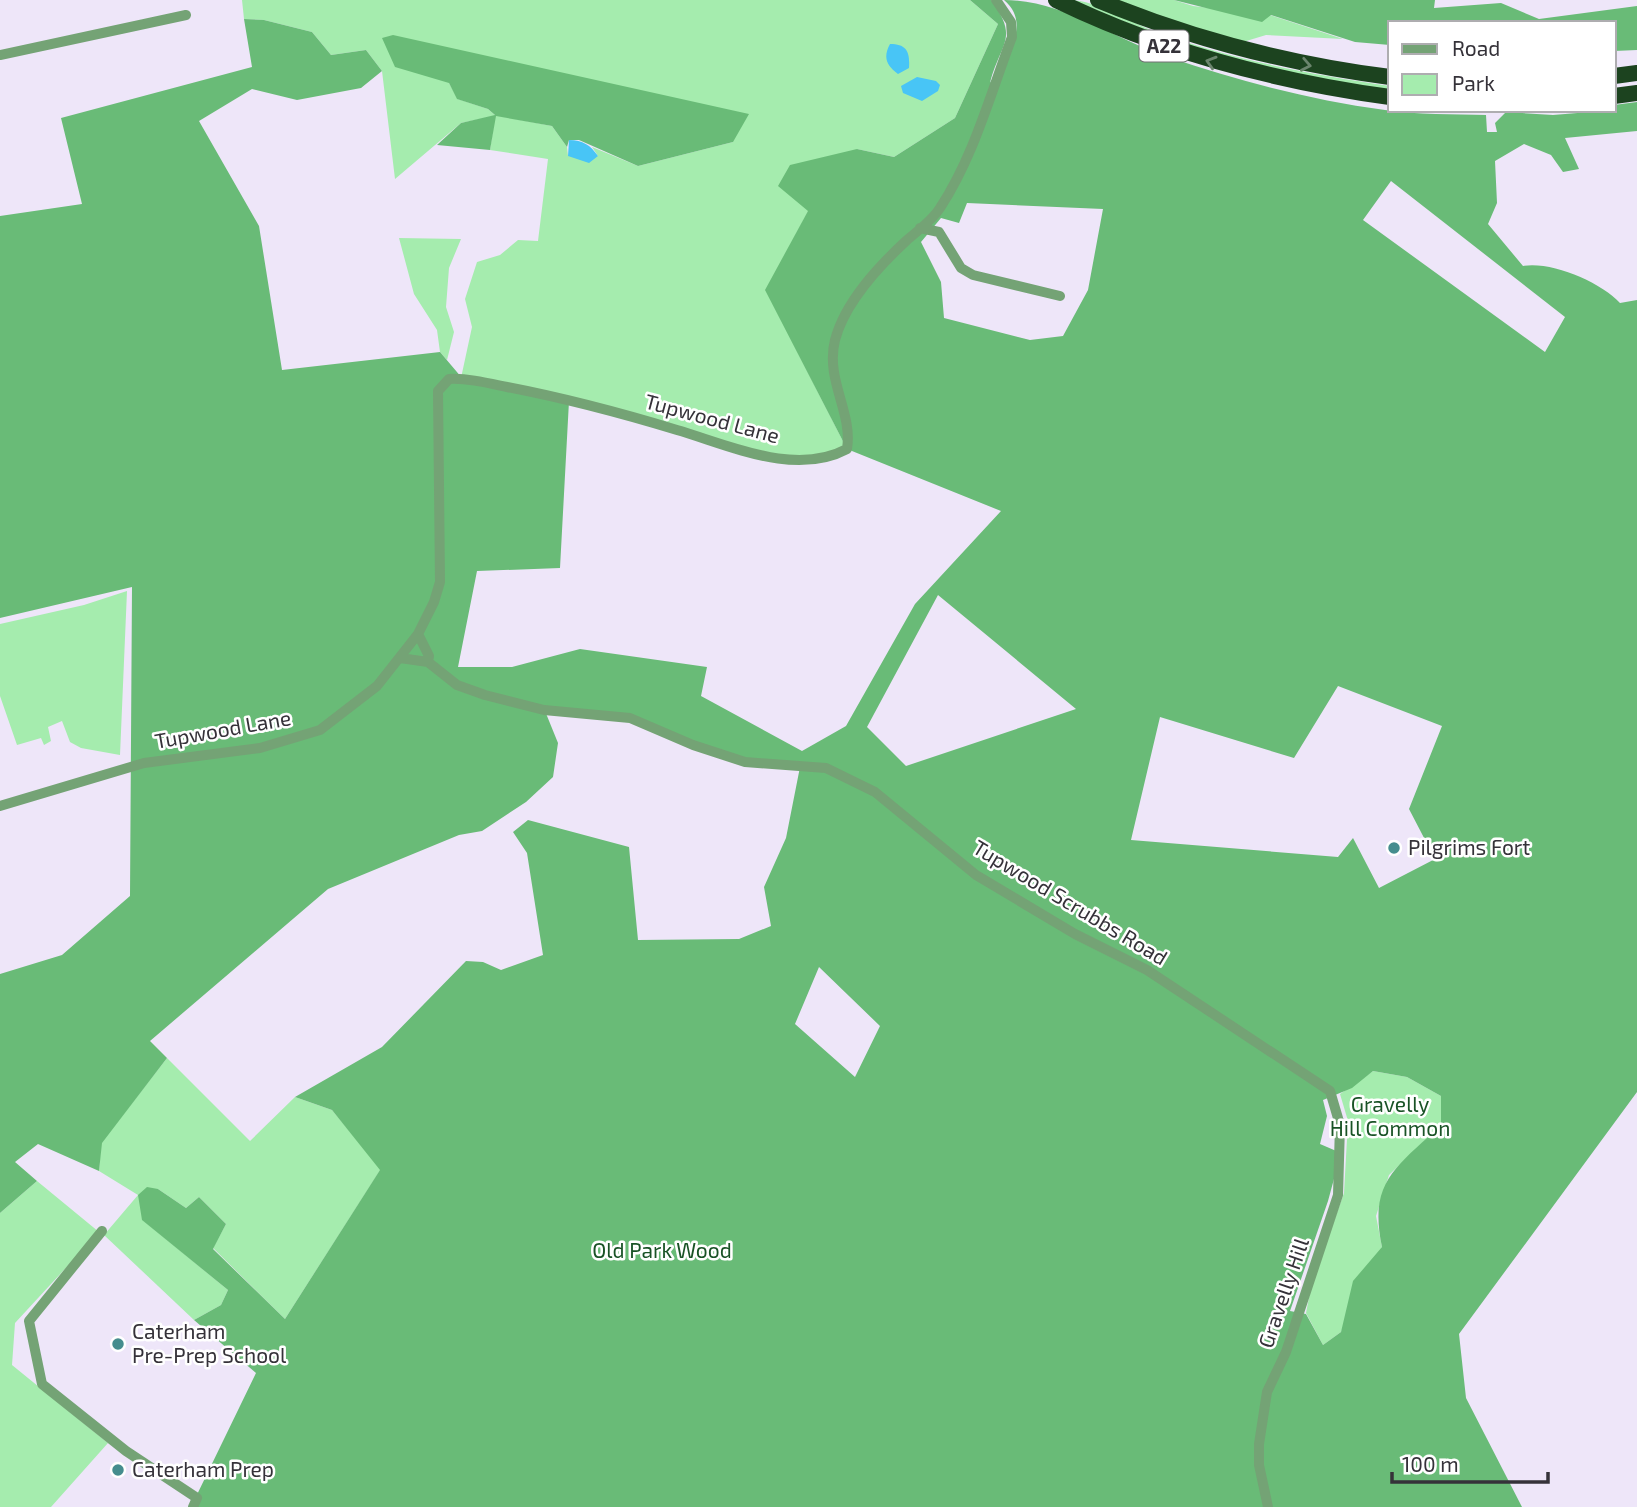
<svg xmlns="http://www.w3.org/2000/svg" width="1637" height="1507" viewBox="0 0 1637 1507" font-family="'Exo 2',sans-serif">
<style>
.green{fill:#a5ecae;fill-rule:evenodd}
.forest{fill:#69bb77;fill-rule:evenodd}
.water{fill:#48c5f6}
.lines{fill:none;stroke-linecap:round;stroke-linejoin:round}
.minor{stroke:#74a375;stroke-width:10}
.highway{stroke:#1c431f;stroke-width:16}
.oneway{stroke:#6b856d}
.poi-dot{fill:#458d8e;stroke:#fff;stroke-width:2.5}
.labels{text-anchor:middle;stroke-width:5;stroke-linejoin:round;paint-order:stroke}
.shield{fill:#fff;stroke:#727074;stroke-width:2}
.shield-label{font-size:19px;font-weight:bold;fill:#353239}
.street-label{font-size:21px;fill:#353239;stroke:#fff}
.poi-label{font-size:21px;fill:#353239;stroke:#fff;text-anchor:start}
.park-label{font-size:21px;fill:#195326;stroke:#fff}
</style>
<rect width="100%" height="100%" fill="#eee6f9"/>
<!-- green -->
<path class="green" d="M242,0h728l28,24 -43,94 -61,39 -37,-8 -48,61 -43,80 81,159 -21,10 -72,-6 -185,-52 -108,-23 11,-51 -7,-28 12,-37 23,-7 18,-15 20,1 10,-82 -58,-9 5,-34 -34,7 -66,56 -13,-108 -16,-21 -35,5 -19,-23 -48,-12 -20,-1zM449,83l284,59 -95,24 -46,-19 6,9h-30l-1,-9 -15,-21 -57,-11 -7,-6 -30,-10z
M1068,0c32,0 63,24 94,34 76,27 148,40 228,52v5l-66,-9 -106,-24z
M1112,0h62l19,6 77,9 73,24 -77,-4 -23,7 -13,-1z
M399,238l62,1 -12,29 -3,39 8,25 -7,28 -7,-8 -3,-22 -23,-36z
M127,591l-7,164 -39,-7 -11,-6 -8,-21 -14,6 3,14 -7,4 -3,-7 -24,7 -17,-49v-72l84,-19z
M167,1058l83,83 45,-44 37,13 49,59 -96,150 -72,-71 13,-24 -27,-27 -13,11 -28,-19 -15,31 85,70 -7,15 -27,15 -90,-85 34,-40 -39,-24 2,-28z
M1373,1071l34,6 34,19v29l-52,50 -13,41 6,31 -41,85 -18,13 -17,-32 6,-31 32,-89 4,-72 -8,-27z
M37,1181l62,51 -84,91 -3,42 96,78 -57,64h-51v-294z"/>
<!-- forest -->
<path class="forest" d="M970,0h21c29,39 9,43 -1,83 15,-23 43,-59 14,-83 59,0 110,39 164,57 71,24 143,43 217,53 33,5 68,4 101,5l1,17h10l-2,-9 11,-11 47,3 61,-5v-5l23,-3v29l-72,7 14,31 -16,3 -12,-17 -27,-11 -29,17 2,42 -9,21 35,42c28,-5 78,16 97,37l17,-3v792l-178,242 7,64 56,109h-1331l65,-134 -62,-53 27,-15 7,-15 -86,-70 -4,-25 9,-8 11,2 28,19 13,-11 27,27 -13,25 72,70 95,-149 -48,-60 -37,-13 87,-50 84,-86 17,1 18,8 42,-15 -16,-102 -14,-21 15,-12 101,27 9,93 101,-1 32,-13 -7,-39 22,-49 14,-71 -55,-5 -115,-44 -85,-7 13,32 -5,34 -27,25 -44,29 -23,4 -131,54 -178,152 17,17 -65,85 -3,28 -61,-27 -23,18 22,19 -37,32v-239l62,-19 68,-59 2,-309 -132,31v-402l82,-12 -21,-86 191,-51 -8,-48 20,1 48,12 19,23 35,-5 16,21 -21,17 -64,12 -45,-11 -53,32 60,105 23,144 158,-18 22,26 107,23 -9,167 -83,3 -19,96h54l68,-18 127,18 -6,29 101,55 44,-25 69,-122 86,-93 -154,-62 -82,-159 43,-79 -30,-25 12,-21 67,-16 37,8 61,-39 43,-94zM1391,181l174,136 -20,35 -182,-132zM967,203l136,6 -15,81 -25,46 -33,4 -86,-22 -3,-36 -20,-40 20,-24 18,5zM938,595l138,114 -170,57 -39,-39zM1338,686l104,40 -33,83 26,50 -56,29 -26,-50 -15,19 -207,-17 29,-123 134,41zM819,967l61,59 -25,51 -60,-53zM1373,1071l34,6 34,19v29c-44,42 -73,56 -59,122l-29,34 -12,51 -18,13 -17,-31 -16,-3 38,-110 13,-48 -21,-9 7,-28 -4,-16 29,-12z
M1174,0h261l-1,8 67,-5 38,16 98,-13v44l-23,1v-28h-224v22l-35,-3 -84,-27 -9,7z
M393,35l356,79 -16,28 -95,24 -59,-26h-10l-2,7 -15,-21 -56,-10 -6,34 -53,-5 24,-22 34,-8 -7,-6 -31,-10 -8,-16 -54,-16 -13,-29z"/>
<!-- water -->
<path class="water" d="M890,44c17,0 20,8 19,24l-11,6c-12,-9 -15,-17 -8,-30z
M917,77l19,4 4,4 -2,6 -16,10 -19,-8 -2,-7z
M569,140c14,0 21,5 29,16l-9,7 -21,-7z"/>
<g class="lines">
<!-- minor -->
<path class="minor" d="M0,55l186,-40
M920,228l19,4 22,36 12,7 87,21
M400,658l28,4
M428,662l29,23 28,10 59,15 86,8 63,27 52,17 81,6 49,24 101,83 99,59 72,36 183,121 10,34 -2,70 -52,157 -19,40 -8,52v21l9,42
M428,662l1,-6 -11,-22 16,-32 6,-20 -2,-191 11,-12c19,-1 39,4 58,8 57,11 114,26 170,43 52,15 118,47 170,19 6,-37 -22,-69 -12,-109 10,-38 43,-73 71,-99 11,-10 26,-20 34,-33 34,-52 50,-113 72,-171l-1,-15 -15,-22
M0,806l144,-43 116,-15 60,-18 57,-44 41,-52
M102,1231l-73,90 13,63 84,67 71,47 -4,9"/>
<!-- highway -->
<path class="highway" d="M1056,0c107,52 217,81 334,97
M1098,0c94,39 190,64 292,77
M1614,76l23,-3
M1614,96l23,-3"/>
</g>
<!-- one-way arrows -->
<defs><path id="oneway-chevron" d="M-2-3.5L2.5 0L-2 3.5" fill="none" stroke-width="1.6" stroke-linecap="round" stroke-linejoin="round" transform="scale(1.75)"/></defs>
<g class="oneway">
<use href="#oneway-chevron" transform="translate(1211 62) rotate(-163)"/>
<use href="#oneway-chevron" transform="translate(1306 65) rotate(11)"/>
</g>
<!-- markers -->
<g class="poi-dot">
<circle cx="1394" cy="848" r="7"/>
<circle cx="118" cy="1344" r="7"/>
<circle cx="118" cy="1470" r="7"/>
</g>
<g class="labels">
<!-- shield labels -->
<rect class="shield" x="1139.5" y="30.5" width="49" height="31" rx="5"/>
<g class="shield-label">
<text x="1164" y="53">A22</text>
</g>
<!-- street labels -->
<g class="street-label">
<text transform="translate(712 419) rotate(15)" y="7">Tupwood Lane</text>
<text transform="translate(223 730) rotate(-10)" y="7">Tupwood Lane</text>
<text transform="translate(1070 903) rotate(31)" y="7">Tupwood Scrubbs Road</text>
<text transform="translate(1284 1293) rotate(-71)" y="7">Gravelly Hill</text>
</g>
<!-- poi labels -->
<g class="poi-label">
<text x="1408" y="855">Pilgrims Fort</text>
<text x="132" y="1339">Caterham<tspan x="132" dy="24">Pre-Prep School</tspan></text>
<text x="132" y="1477">Caterham Prep</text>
</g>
<!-- park labels -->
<g class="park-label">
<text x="1390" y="1112">Gravelly<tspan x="1390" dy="24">Hill Common</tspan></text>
<text x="662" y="1258">Old Park Wood</text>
</g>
</g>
<!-- legend -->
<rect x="1388" y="21" width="228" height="91" fill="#ffffff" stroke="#aeadb0" stroke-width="2"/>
<rect x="1402" y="44" width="35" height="10" fill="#74a375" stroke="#aeadb0" stroke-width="2"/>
<text x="1452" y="56" font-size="21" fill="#353239">Road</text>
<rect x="1402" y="74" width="35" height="21" fill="#a5ecae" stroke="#aeadb0" stroke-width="2"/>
<text x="1452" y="91" font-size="21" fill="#353239">Park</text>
<!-- scale -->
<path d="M1392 1472v10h156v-10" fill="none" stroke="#353239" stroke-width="3.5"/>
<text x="1402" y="1472" font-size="21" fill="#353239" stroke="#ffffff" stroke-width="5" paint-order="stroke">100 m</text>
</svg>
